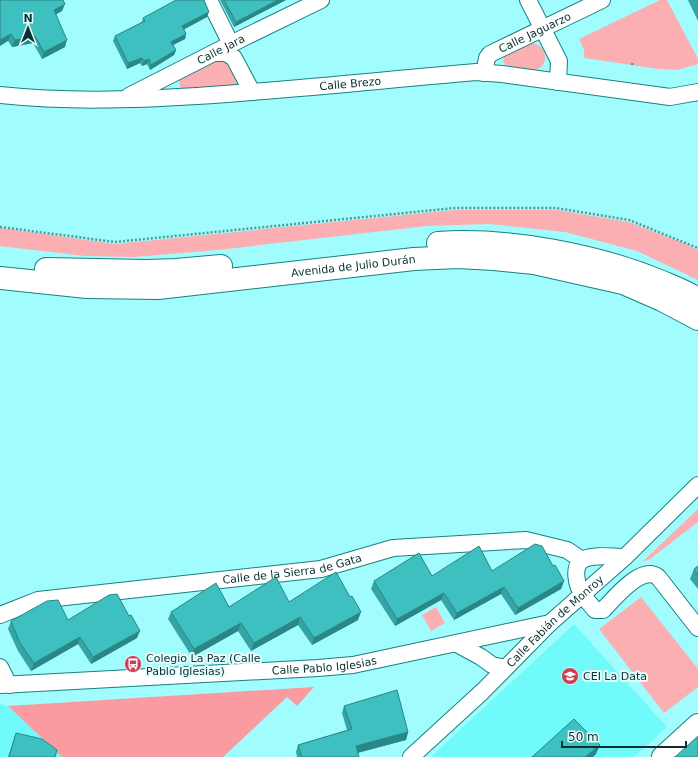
<svg xmlns="http://www.w3.org/2000/svg" width="698" height="757" viewBox="0 0 698 757" font-family="'DejaVu Sans',sans-serif">
<style>
.built{fill:#70fafa}
.green{fill:#fbafb3}
.forest{fill:#fa9aa1}
.lines{fill:none;stroke-linecap:round;stroke-linejoin:round}
.street-casing{stroke:#178081;stroke-width:18}
.secondary-casing{stroke:#178081;stroke-width:24}
.primary-casing{stroke:#178081;stroke-width:24}
.path{stroke:#549797;stroke-width:2.5;stroke-dasharray:2 2;stroke-linecap:butt}
.street{stroke:#fff;stroke-width:16}
.secondary{stroke:#fff;stroke-width:22}
.primary{stroke:#fff;stroke-width:22}
.wall{fill:#35a4a5}
.shaded-wall{fill:#2b8686}
.building{fill:#3ebfc0;stroke:#2b8686}
.labels{text-anchor:middle;stroke-width:4;stroke-linejoin:round;paint-order:stroke}
.street-label{font-size:11px;fill:#083132;stroke:#e7fcfc}
.poi-label{font-size:11px;fill:#083132;stroke:#e7fcfc;text-anchor:start}
</style>
<rect width="100%" height="100%" fill="#a1fdfd"/>
<!-- built -->
<path class="built" d="M574,624l93,103 -33,30h-203z
M0,704l8,2 54,51h-62z"/>
<!-- green -->
<path class="green" d="M660,0h7l31,59v5l-21,6 -18,-1 -75,-11v-8l-5,-11z
M530,43c20,1 19,26 4,27 -9,0 -19,-3 -28,-5l-3,-3 1,-6z
M220,59l9,1 11,24 -4,3 -53,2 -3,-2 -1,-7 2,-2z
M455,210h102l71,12 53,20 17,8v30l-61,-29 -72,-19 -76,-8 -62,2 -209,24 -84,7 -49,-1 -85,-10v-18l115,16z
M698,509v13l-48,37 -8,3z
M641,597l57,72v18l-34,26 -65,-84z
M436,607l9,16 -14,8 -9,-16z"/>
<!-- forest -->
<path class="forest" d="M314,687l-17,19 -10,-9 -64,60h-161l-54,-51z"/>
<g class="lines">
<!-- street casing -->
<g class="street-casing">
<g id="street">
<path d="M209,0l22,44"/>
<path d="M528,0l31,61 -1,21"/>
<path d="M216,53h10l8,5 18,34"/>
<path id="s1" d="M484,73l3,-15 3,-4 112,-54"/>
<path id="s2" d="M0,95c66,7 131,5 197,1 93,-6 186,-16 279,-24l26,2 168,23 28,-5"/>
<path id="s3" d="M129,96l116,-59 76,-37"/>
<path d="M625,557c-13,0 -29,-3 -41,2 -13,6 -7,28 -1,36 4,6 8,10 12,15h8c11,-11 38,-46 55,-33l40,51"/>
<path id="s4" d="M0,615l38,-15 283,-31 72,-21 133,-8 41,10 15,10"/>
<path d="M457,644l24,13 11,8 13,3"/>
<path d="M0,667l9,18"/>
<path id="s5" d="M0,685l318,-17 35,-3 197,-42"/>
<path id="s6" d="M411,757l72,-66 67,-68 75,-66 73,-72"/>
</g>
</g>
<!-- secondary casing -->
<g class="secondary-casing">
<path id="secondary" d="M663,757l35,-32"/>
</g>
<!-- primary casing -->
<g class="primary-casing">
<g id="primary">
<path d="M438,243c70,-5 160,12 224,39 12,5 25,10 36,17"/>
<path d="M46,269l101,2 29,-1 45,-4"/>
<path id="s7" d="M0,278l87,9 71,1 256,-29 44,-2 36,2 40,4 89,20 39,17 36,19"/>
</g>
</g>
<!-- path -->
<path class="path" d="M632,65l1,-4
M0,227l115,15 340,-34h101l73,12 69,28"/>
<!-- street -->
<use href="#street" class="street"/>
<!-- secondary -->
<use href="#secondary" class="secondary"/>
<!-- primary -->
<use href="#primary" class="primary"/>
</g>
<!-- wall -->
<path class="wall" d="M0,0l62,11 -6,3 9,33 -23,12 -9,-16 -21,4 -4,-6z
M220,0h66l-52,27z
M688,0h10v21z
M207,17l-23,12 2,5 -1,5 -12,6 3,5 -2,5 -24,15 -3,-6 -5,2 -2,-3 -13,6 -14,-28 2,-5 27,-14 1,-4z
M553,566l11,15 -3,8 -46,26 -14,-21 -47,26 -13,-20 -46,26 -24,-37 3,-8z
M698,566v23l-8,-10 4,-10z
M289,602l69,18 -46,25 -14,-20 -47,26 -13,-20 -46,26 -24,-38 3,-7z
M68,620l69,18 -46,26 -13,-20 -47,27 -13,-20 -10,-22 3,-8z
M344,706l64,26 -2,8 -48,12 1,5h-62l-1,-5 2,-7 49,-15 -5,-17z
M16,733l39,24h-47z"/>
<!-- shaded-wall -->
<path class="shaded-wall" d="M278,0h8l-52,27 2,-5z
M65,4l-3,7 -11,6 3,-7z
M209,12l-2,5 -26,14 1,-5z
M11,34l-3,7 -8,5v-6z
M186,34l-1,5 -16,8 2,-5z
M35,36l-2,7 -21,4 3,-7z
M67,40l-2,7 -23,12 2,-7z
M176,50l-2,5 -24,15 1,-5z
M142,58l-2,5 -13,6 1,-6z
M149,59l-2,5 -5,2 2,-5z
M564,581l-3,8 -46,26 3,-7z
M504,587l-3,7 -47,26 3,-7z
M444,593l-3,7 -46,26 2,-7z
M361,612l-3,8 -46,25 2,-7z
M300,617l-2,8 -47,26 3,-8z
M241,623l-3,8 -46,26 2,-8z
M140,631l-3,7 -46,26 2,-7z
M80,637l-2,7 -47,27 3,-8z
M408,732l-2,8 -52,14 2,-8z
M600,745l-4,9 -3,3h-8z"/>
<!-- building -->
<path class="building" d="M0,0h63l2,4 -11,6 13,30 -23,12 -9,-16 -20,4 -4,-6 -11,6z
M176,0h28l5,12 -27,14 4,8 -15,8 5,8 -25,15 -2,-6 -5,2 -2,-3 -14,5 -13,-27 30,-15 -2,-3z
M224,0h54l-42,22z
M535,544l7,2 11,20 2,-1 9,16 -46,27 -14,-21 -47,26 -13,-20 -47,26 -23,-38 45,-28 13,23 47,-30 13,25z
M698,566v9l-4,-6z
M336,572l14,25 2,-1 9,16 -47,26 -14,-21 -46,26 -13,-20 -47,26 -23,-37 45,-29 13,24 47,-30 13,25z
M117,594l12,22 2,-1 9,16 -47,26 -13,-20 -46,26 -14,-20 -9,-22 36,-20 11,-1 10,20 41,-25z
M397,690l11,42 -52,14 3,11h-57l-4,-12 54,-16 -8,-23z
M574,719l26,26 -15,12h-53z
M16,733l26,6 15,11 -2,7h-46z
M698,736v21h-24h1z"/>
<!-- icons -->
<defs>
<g id="bus-disc" transform="scale(0.9)"><circle r="9.5" fill="#ce3e55" stroke="#e7fcfc"/><path d="M-5-6H5V4H4V6H2V4H-2V6H-4V4H-5ZM-3.5-4V0h7V-4ZM-3.5 1.2v1.5H-2V1.2ZM2 1.2v1.5H3.5V1.2Z" fill="#fff"/></g>
<g id="school-disc" transform="scale(0.9)"><circle r="9.5" fill="#ce3e55" stroke="#e7fcfc"/><path d="M0-5L7-2L0 1L-7-2ZM-4 1L0 2.5L4 1V4Q0 6-4 4Z" fill="#fff"/></g>
</defs>
<g fill-rule="evenodd">
<use href="#bus-disc" x="133" y="664"/>
<use href="#school-disc" x="570" y="676"/>
</g>
<g class="labels">
<!-- street labels -->
<g class="street-label">
<text dy="4" stroke="none"><textPath href="#s1" startOffset="70">Calle Jaguarzo</textPath></text>
<text dy="4" stroke="none"><textPath href="#s3" startOffset="103">Calle Jara</textPath></text>
<text dy="4" stroke="none"><textPath href="#s2" startOffset="351">Calle Brezo</textPath></text>
<text dy="4" stroke="none"><textPath href="#s7" startOffset="355">Avenida de Julio Durán</textPath></text>
<text dy="4" stroke="none"><textPath href="#s4" startOffset="297">Calle de la Sierra de Gata</textPath></text>
<text dy="4" stroke="none"><textPath href="#s6" startOffset="198">Calle Fabián de Monroy</textPath></text>
<text dy="4" stroke="none"><textPath href="#s5" startOffset="325">Calle Pablo Iglesias</textPath></text>
</g>
<!-- poi labels -->
<g class="poi-label">
<text x="146" y="662">Colegio La Paz (Calle<tspan x="146" dy="13">Pablo Iglesias)</tspan></text>
<text x="583" y="680">CEI La Data</text>
</g>
</g>
<!-- north arrow -->
<g transform="translate(28 28)" stroke="#e7fcfc" stroke-width="3" paint-order="stroke">
<path d="M0-3L7 15L0 10L-7 15Z" fill="#083132"/>
<text y="-6" font-size="11" font-weight="bold" text-anchor="middle" fill="#083132">N</text>
</g>
<!-- scale -->
<path d="M562 741v6h124v-6" fill="none" stroke="#083132" stroke-width="2"/>
<text x="568" y="741" font-size="12" fill="#083132" stroke="#e7fcfc" stroke-width="3" paint-order="stroke">50 m</text>
</svg>
